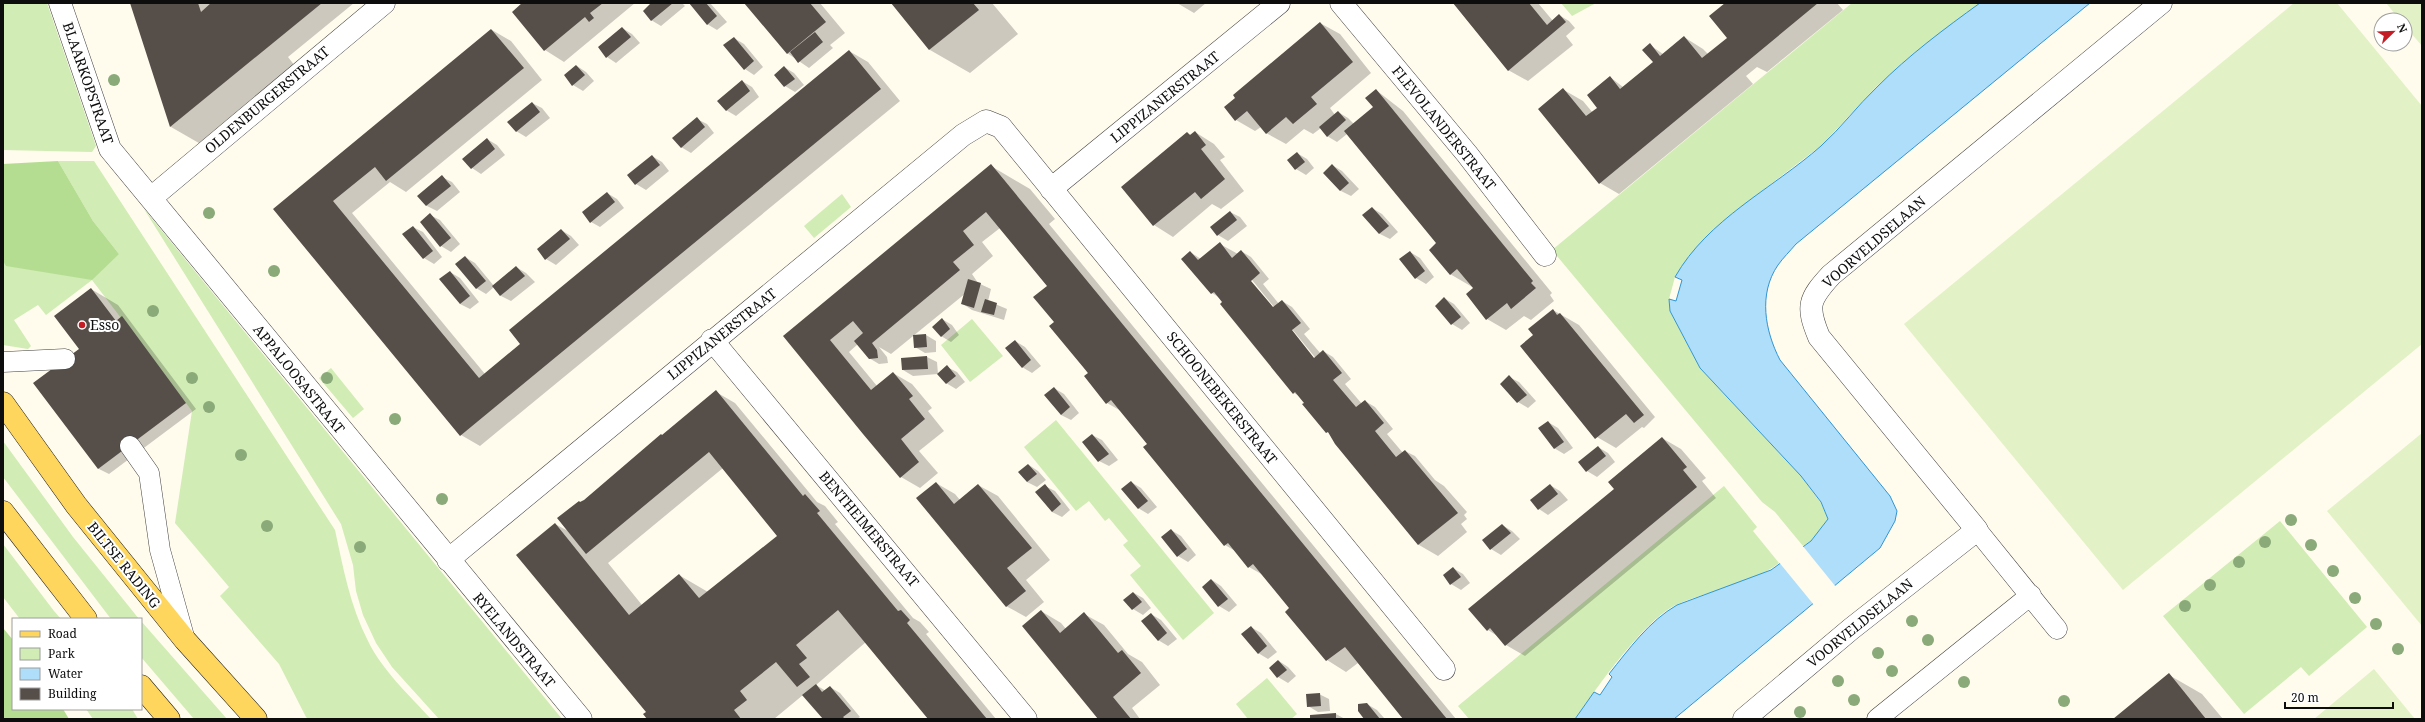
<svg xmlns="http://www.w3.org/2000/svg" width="2425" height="722" viewBox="0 0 2425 722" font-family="'Noto Serif',serif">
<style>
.green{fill:#d1ecb4}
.forest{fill:#b5dd92}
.pitch{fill:#e3f2c6}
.water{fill:#aedefa;stroke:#3195d5}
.pier{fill:#fffbed}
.shadow{fill:#0003;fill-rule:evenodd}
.building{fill:#564e49}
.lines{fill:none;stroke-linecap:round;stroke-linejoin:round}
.service-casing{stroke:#404040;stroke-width:21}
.minor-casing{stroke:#404040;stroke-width:23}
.primary-casing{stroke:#1e1e1e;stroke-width:23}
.service{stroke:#fff;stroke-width:20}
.minor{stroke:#fff;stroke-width:22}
.primary{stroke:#ffd65d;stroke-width:22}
.tree{fill:#8aaa79}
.poi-dot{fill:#c51d26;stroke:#fff;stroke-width:1.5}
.labels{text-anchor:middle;stroke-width:4;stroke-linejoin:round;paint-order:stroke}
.street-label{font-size:14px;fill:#0d0d0d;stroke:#fff}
.poi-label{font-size:14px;fill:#0d0d0d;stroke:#fff;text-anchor:start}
</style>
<rect width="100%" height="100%" fill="#fffbed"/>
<!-- green -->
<path class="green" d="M3,3h44l49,143 -4,6 -89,-2z
M1561,3h35l-24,13z
M1852,3h128l-73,56 -31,28 -54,58 -88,67 -53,55 -6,10 -6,22 1,12 30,57 101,108 20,27 7,16 -17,22 -8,5 -28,-34 -13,-10 -210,-252z
M58,161h36l241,369c8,37 15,76 33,111 14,29 41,54 63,78h-123l-2,-2 -27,-53 -59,-68 9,-9 -54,-64 17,-112 -100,-131 -46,35 -8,-10 -24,15 17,26 -3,3 -25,-4v-84l4,5 112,-12 -26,-33z
M842,194l9,13 -37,31 -10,-12z
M144,209l418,510h-123l-47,-52 -16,-24 -13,-28 -7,-24 -3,-26 -12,-41z
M972,319l31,37 -33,26 -29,-37z
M331,368l33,41 -11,9 -34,-40z
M1056,420l158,193 -31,27 -53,-65 11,-9 -18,-21 5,-4 -19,-23 -4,3 -16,-20 -13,10 -52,-64z
M3,441l70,96 66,82h-28l-108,-142z
M1724,486l33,41 -4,4 26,32c-29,22 -68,27 -101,41 -33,14 -82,85 -103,115h-106l-11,-13z
M2280,521l87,106 -58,49 -8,-9 -57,47 -81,-98z
M3,544l51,67 7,8h-41l-17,-22z
M141,621l86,98h-33l-53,-62z
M1267,678l30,36 -6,5h-43l-12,-15z
M86,709h46l6,10h-45z"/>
<!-- forest -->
<path class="forest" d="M58,161l35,60 26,33 -27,26 -86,-14 -3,-5v-97z
M3,628l10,12v69h50l6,10h-66z"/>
<!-- pitch -->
<path class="pitch" d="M2294,3h43l85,103v238l-299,246 -219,-266z
M2386,3h36v43l-17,-20v-6h-5z
M2422,433v193l-95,-115z
M2374,669l41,50h-101z"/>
<!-- water -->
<path class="water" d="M1980,3h110l-294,241c-6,7 -13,14 -18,21 -20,29 -13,66 2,95l110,136 7,15 -2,10 -15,27 -206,171h-99l19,-27 6,3 12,-18 -3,-3c20,-25 40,-53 68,-69l94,-35 40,-29 17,-22 -7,-17 -20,-26 -101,-108 -30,-57 -1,-12 7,2 6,-21 -7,-3c33,-58 97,-88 146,-131 20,-18 36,-40 56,-59 32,-32 67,-58 103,-84z"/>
<!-- pier -->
<path class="pier" d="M1802,545l34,42 -22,18 -36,-44z"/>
<!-- shadow -->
<path class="shadow" d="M131,3h223l-66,54 14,18 -91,75 -40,-23z
M524,3h111l-71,59 -19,-12z
M653,3h29l3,3 -24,20 -10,-6z
M690,3h20l17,19 -10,8 -10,-6z
M746,3h74l25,30 -15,12 3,3 -24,20 -22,-15z
M892,3h100l26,31 -48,39 -40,-23z
M1177,3h29l-12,10z
M1453,3h85l15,18 6,-6 10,6 6,7 -9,8 7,9 -45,36 -20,-11z
M1726,3h111l6,7 -76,62 -10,-5 -11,9 7,8 -134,110 -19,-11 -36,-93 19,11 10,12 5,-5 12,-31 13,10 31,-25 -4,-17 13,9 21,-17 19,12 5,5 19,-15z
M1320,23l20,11 31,39 -41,35 5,7 3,-3 10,6 6,6 21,-17 1,-17 27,21 149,182 -2,2 4,6 -23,19 -7,-4 -18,14 -19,-11 -13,-31 -24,-14 -12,-31 -91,-109 -10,8 -10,-6 -6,-8 -8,6 -9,-5 -18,15 -20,-11 -5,-6 -6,4 -19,-11z
M622,28l10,6 8,9 -24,20 -9,-6z
M492,30l19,11 31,39 -136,112 -16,-10 -38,31 133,161 37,-30 327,-293 19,11 32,39 -420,345 -19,-11 -186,-226z
M734,38l10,6 19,23 -9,8 -9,-6z
M577,66l9,6 8,9 -11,10 -10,-6z
M784,67l10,6 10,12 -9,7 -10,-6 -10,-11z
M742,81l10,6 7,10 -23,19 -10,-6z
M532,103l10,5 8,10 -24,19 -10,-6z
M697,119l10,5 7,9 -23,20 -10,-6z
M1195,132l19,12 11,13 -5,3 24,31 -23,18 -9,-5 -39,33 -19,-12 33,-92 4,2z
M487,139l10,6 8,10 -24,19 -9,-6z
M1297,153l10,6 7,9 -8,7 -10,-6z
M652,156l10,6 7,9 -23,19 -10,-6 -8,-9z
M1332,165l10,6 17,18 -8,7 -10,-5 -17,-18z
M991,166l39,23 25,30 -6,5 407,495h-51l-47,-56 -12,9 -19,-12 -36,-51 -28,-34 -14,-8 -12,-15 -12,-7 -41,-49 -36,-52 -27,-33 -14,-8 -52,-81 -7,-36 -48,-58 -18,14 11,14 -21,18 6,9 13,6 -3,12 19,8 -3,11 -32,-10 -9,-6 3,-11 -75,61 -12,-7 8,10 1,6 -9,1 -10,-6 -11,-14 -9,8 28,34 16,-13 19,11 20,24 -4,3 16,20 -25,20 19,22 -18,15 -19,-11 -117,-141z
M442,177l10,5 8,10 -23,19 -10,-5 -8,-10z
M607,193l10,6 7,9 -24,19 -9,-5z
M1372,208l10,6 16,18 -8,7 -10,-5 -17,-19z
M1230,212l10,5 7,9 -19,15 -10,-6z
M430,215l10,5 20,24 -9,8 -10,-6z
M413,227l10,5 19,25 -8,7 -10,-6 -20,-23z
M561,230l10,6 8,9 -23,20 -10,-6z
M1220,244l18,10 3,-3 10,6 18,22 -6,5 16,20 3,-3 10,6 18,22 -6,5 17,20 2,-3 10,6 18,22 -6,5 17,20 3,-3 10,6 18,22 -6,5 16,19 2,-2 10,5 20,24 9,6 23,26 -3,3 3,4 -6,5 6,8 -29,24 -19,-11 -120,-149 -5,-3 -74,-95 -8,-5 -30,-34 8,-7 11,7zM1249,280h3l66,81 -1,1z
M1410,252l10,6 14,19 -8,7 -10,-6z
M465,257l10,6 19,23 22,-19 10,6 9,9 -24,19 -10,-5 -7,-9 -8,7 -10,-6z
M450,272l10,6 19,24 -9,7 -10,-5z
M91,289l27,16 78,104 -87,65 -10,-5 -65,-86 46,-34z
M1444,298l10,6 16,19 -8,7 -10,-6 -16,-18z
M1553,310l26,15 76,92 -11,11 -2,-1 -26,21 -19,-11 -62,-102z
M942,319l10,6 7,10 -8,7 -10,-6z
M926,335l10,6v11l-11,1 -10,-6 -1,-11z
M1015,341l10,6 16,19 -9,7 -10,-6z
M927,357l10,5 1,12 -25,2 -10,-6z
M947,367l10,5 8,10 -9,7 -10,-6z
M1509,377l10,5 17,19 -8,7 -10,-6z
M1054,388l10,6 15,19 -8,7 -10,-5z
M716,392l19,11 82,99 8,4 13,16 -3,2 78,94 7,4 9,10 -3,2 70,85h-66l-64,-77 -50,43 10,6 4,-4 10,6 20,24 -3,2h-33l-21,-24 -29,24h-126l-1,-7 -92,-188 15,8 11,-29zM723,468l59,71 -74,53 -29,-17 -37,30 -34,-42z
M1548,422l10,6 15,20 -9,6 -10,-6z
M1092,435l10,5 16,20 -9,6 -10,-5z
M1662,438l19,11 25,29 -4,3 14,17 -191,158 -19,-11 -7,-8 -11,-7 -18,-21 146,-120z
M1598,447l10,6 7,9 -18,15 -10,-6z
M1029,465l9,6 8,9 -9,7 -10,-5z
M1131,482l10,6 16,19 -9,7 -10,-6z
M936,483l19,11 5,6 18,-15 20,11 52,64 -24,20 18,22 -18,15 -20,-11z
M1550,485l10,6 8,9 -20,15 -9,-6z
M1045,486l10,5 15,19 -8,7 -10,-5z
M1502,525l10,6 8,8 -19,16 -10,-6z
M1171,530l10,6 15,19 -8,7 -10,-6z
M1453,568l10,6 7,9 -9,7 -10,-6z
M1212,580l9,6 16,19 -8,7 -10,-6z
M1134,593l9,5 8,10 -8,7 -10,-6z
M1041,611l20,12 5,6 18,-15 20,11 24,29 14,8 18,23 -28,23 8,11h-40z
M1151,614l10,6 16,19 -9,7 -10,-6z
M1251,627l10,6 16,19 -9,7 -10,-6z
M1279,661l9,6 8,9 -8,7 -10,-6z
M2169,675l33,19 21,25h-108z
M1319,694l10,5 1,12 -12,1 -10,-6z
M1367,704l10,6 8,9h-20z
M1336,714l9,5h-34z"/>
<!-- building -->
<path class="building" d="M130,3h68l3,9 10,-9h111l-152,124z
M522,3h81l-13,10 4,5 -5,4 -4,-5 -41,34 -32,-39z
M651,3h22l-22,18 -8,-10z
M689,3h17l11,13 -10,9z
M744,3h66l16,19 -39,32z
M891,3h82l6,7 -50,40z
M1453,3h76l18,22 12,-11 7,8 -58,49z
M1725,3h93l-219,181 -61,-75 25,-21 23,28 11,-8 -10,-13 23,-19 10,13 33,-27 -11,-12 8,-7 10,13 24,-20 18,22 25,-20 -18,-22z
M1320,22l33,40 -42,35 6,7 -24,20 -7,-7 -20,17 -19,-23 -12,10 -11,-14 11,-9 -2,-3z
M622,27l9,10 -25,21 -8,-11z
M491,29l33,39 -138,113 -11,-14 -42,34 146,177 41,-34 -11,-14 340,-280 32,39 -421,347 -187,-227z
M815,32l8,10 -25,21 -8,-11z
M734,37l20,24 -10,9 -21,-25z
M576,65l9,10 -13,11 -8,-11z
M784,66l11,13 -11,8 -10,-12z
M742,80l8,11 -24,20 -9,-10z
M1376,89l157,192 -2,2 5,5 -25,21 -4,-6 -21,17 -20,-26 7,-6 -16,-19 -7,6 -21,-25 7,-7 -92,-112 29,-24 -8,-9z
M532,102l8,10 -24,20 -9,-10z
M1338,111l8,9 -19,17 -8,-10z
M697,117l8,10 -24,21 -9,-10z
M1195,131l11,14 -5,4 24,30 -24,20 -6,-7 -42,34 -32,-39 66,-55 3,3z
M487,138l8,11 -24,20 -9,-10z
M1297,152l8,10 -10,8 -8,-10z
M652,155l8,10 -25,20 -8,-10z
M991,164l143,174 313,381h-44l-58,-72 -19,14 -41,-49 4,-4 -36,-44 -5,4 -20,-25 -4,3 -81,-99 4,-3 -36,-44 -5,4 -22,-28 4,-3 -39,-47 5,-4 -21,-25 14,-11 -61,-74 -23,19 11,14 -21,17 7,8 -88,73 5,7 1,8 -9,1 -15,-18 9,-8 -10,-12 -23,19 41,50 22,-18 20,24 -4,3 16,20 -24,20 18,23 -19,16 -37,-44 -80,-98z
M1332,164l17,19 -9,8 -17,-18z
M442,175l9,11 -25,20 -9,-10z
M607,192l8,10 -25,21 -8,-11z
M1372,207l17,19 -10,8 -17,-19z
M1230,211l7,9 -20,16 -7,-9z
M430,213l21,25 -11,9 -20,-25z
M413,226l20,25 -10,8 -21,-25z
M561,229l9,10 -25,21 -8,-11z
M1220,242l12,16 9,-8 19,23 -9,8 22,26 9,-7 19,23 -9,7 22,28 9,-8 19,23 -9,7 23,27 9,-7 19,23 -9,8 21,26 9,-7 53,63 -40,32 -83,-101 -7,-12 -2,1 -24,-29 2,-1 -9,-11 -2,2 -73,-90 2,-2 -8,-10 -3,2 -30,-35 9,-8 8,9z
M1410,251l15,20 -10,8 -16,-20z
M465,256l21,25 -10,8 -21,-25z
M516,266l9,10 -25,20 -8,-10z
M450,271l20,25 -10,8 -21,-25z
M968,279l13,4 -7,25 -13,-4z
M91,288l25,33 6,-5 64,87 -88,66 -65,-86 46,-34 -25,-33z
M1444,297l17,20 -10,8 -16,-19z
M985,299l12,4 -3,12 -13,-3z
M1553,309l4,6 3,-2 84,102 -10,8 -8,-9 -31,25 -75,-93 13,-11 -5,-6z
M942,318l8,11 -9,8 -9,-10z
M926,334l1,13 -13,1 -1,-13z
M1015,340l16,20 -9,8 -17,-20z
M927,356l1,13 -26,1 -1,-12z
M947,365l9,11 -10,8 -9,-10z
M1509,375l18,20 -10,8 -17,-19z
M1054,387l16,20 -9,8 -17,-20z
M716,390l87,106 2,-2 15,17 -3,2 81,98 3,-1 9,10 -3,3 80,96h-59l-90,-109 -42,35 11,13 -8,6 11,13 -13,10 -21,-25 -36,29 7,9 -13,10 7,9h-94l-4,-5 3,-2 -130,-157 39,-32 74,92 50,-41 20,24 73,-58 5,-4 -68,-84 -123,102 -29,-36 22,-17 1,1 4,-2 77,-66 1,1z
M1548,421l16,21 -10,7 -16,-21z
M1092,434l17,20 -11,8 -16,-20z
M1662,437l25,30 -4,3 14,17 -192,159 -15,-18 -3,3 -19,-22 146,-120 -6,-7z
M1598,446l8,10 -20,16 -8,-10z
M1028,464l9,10 -10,8 -9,-10z
M1131,481l17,20 -10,8 -17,-20z
M936,482l18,22 24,-20 54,64 -25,20 19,23 -20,16 -90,-109z
M1045,484l16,20 -9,8 -17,-20z
M1550,484l8,10 -20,16 -8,-10z
M1502,524l9,9 -21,17 -8,-10z
M1171,529l16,20 -10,8 -16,-20z
M1453,567l8,10 -11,8 -7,-10z
M1211,579l17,20 -10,8 -16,-20z
M1133,592l9,10 -10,8 -9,-10z
M1041,610l19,23 24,-21 34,41 4,-3 19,23 -28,24 18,22h-33l-40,-49 -36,-44z
M1151,613l16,20 -9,8 -17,-20z
M1251,626l16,20 -9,8 -17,-20z
M1278,660l9,10 -10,8 -8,-10z
M2169,673l37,46h-93z
M816,684l6,8 8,-6 10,12 11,13 -8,6 2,2h-22l-21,-24z
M1320,693l1,13 -14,1 -1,-13z
M1367,703l13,16h-16l-6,-8v-7z
M1336,713v6h-26v-4z"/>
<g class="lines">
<!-- service casing -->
<g class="service-casing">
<path id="service" d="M3,362l62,-3
M130,446l19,27 11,77 25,90
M1977,530l80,99
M1877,719l154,-124"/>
</g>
<!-- minor casing -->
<g class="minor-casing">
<path id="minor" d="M60,3l50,146 471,570
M1341,3l126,151 78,101
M1051,189l228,-186
M151,198l233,-195
M712,340l314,379
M448,560l515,-425 23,-14 15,6 443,542
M1744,719l107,-90 126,-99 -158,-193c-13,-31 -10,-38 12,-62l330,-272"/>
</g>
<!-- primary casing -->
<g class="primary-casing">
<path id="primary" d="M3,403l73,102 109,135 71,79
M3,512l83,107
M141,686l28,33"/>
</g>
<!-- service -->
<use href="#service" class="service"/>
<!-- minor -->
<use href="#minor" class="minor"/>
<!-- primary -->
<use href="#primary" class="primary"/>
</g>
<!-- trees -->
<g class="tree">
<circle cx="114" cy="80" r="6"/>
<circle cx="209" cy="213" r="6"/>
<circle cx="274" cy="271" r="6"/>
<circle cx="153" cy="311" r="6"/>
<circle cx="192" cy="378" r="6"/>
<circle cx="327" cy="378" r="6"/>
<circle cx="209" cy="407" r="6"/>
<circle cx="395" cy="419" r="6"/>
<circle cx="241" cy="455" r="6"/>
<circle cx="442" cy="499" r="6"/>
<circle cx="2291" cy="520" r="6"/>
<circle cx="267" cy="526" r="6"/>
<circle cx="2265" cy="542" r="6"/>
<circle cx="2311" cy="545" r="6"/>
<circle cx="360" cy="547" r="6"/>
<circle cx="2239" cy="562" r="6"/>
<circle cx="2333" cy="571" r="6"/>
<circle cx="2210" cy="585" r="6"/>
<circle cx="2355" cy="598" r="6"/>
<circle cx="2185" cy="606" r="6"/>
<circle cx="1912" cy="621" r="6"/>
<circle cx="2376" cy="624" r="6"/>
<circle cx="1928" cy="640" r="6"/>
<circle cx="2398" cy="649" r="6"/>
<circle cx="1878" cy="653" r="6"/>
<circle cx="1892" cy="671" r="6"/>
<circle cx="1838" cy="681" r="6"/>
<circle cx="1964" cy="682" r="6"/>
<circle cx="1854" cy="700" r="6"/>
<circle cx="2064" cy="701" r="6"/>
<circle cx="1800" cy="712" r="6"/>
</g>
<!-- markers -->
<circle class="poi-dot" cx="82" cy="325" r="4"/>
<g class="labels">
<!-- street labels -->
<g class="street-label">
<text transform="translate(88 83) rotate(71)" y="5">BLAARKOPSTRAAT</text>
<text transform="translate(1165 97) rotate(-39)" y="5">LIPPIZANERSTRAAT</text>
<text transform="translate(267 100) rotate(-40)" y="5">OLDENBURGERSTRAAT</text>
<text transform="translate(1444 128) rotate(51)" y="5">FLEVOLANDERSTRAAT</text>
<text transform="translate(1874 242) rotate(-41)" y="5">VOORVELDSELAAN</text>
<text transform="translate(722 334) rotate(-39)" y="5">LIPPIZANERSTRAAT</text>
<text transform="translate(299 379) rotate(51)" y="5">APPALOOSASTRAAT</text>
<text transform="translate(1222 398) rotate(51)" y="5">SCHOONEBEKERSTRAAT</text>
<text transform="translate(869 529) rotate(50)" y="5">BENTHEIMERSTRAAT</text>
<text transform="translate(124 565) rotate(51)" y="5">BILTSE RADING</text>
<text transform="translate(1860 623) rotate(-39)" y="5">VOORVELDSELAAN</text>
<text transform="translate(514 640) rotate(50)" y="5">RYELANDSTRAAT</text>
</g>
<!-- poi labels -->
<g class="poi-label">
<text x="90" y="330">Esso</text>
</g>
</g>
<!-- border -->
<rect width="2425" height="722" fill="none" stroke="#0d0d0d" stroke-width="8"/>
<!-- legend -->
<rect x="12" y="618" width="130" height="92" fill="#ffffff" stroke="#9e9e9e"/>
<rect x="20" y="631" width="20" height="6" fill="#ffd65d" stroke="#9e9e9e"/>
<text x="48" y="638" font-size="12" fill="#0d0d0d">Road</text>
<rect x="20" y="648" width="20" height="12" fill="#d1ecb4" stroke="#9e9e9e"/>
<text x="48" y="658" font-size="12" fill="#0d0d0d">Park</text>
<rect x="20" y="668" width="20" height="12" fill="#aedefa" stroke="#9e9e9e"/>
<text x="48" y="678" font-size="12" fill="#0d0d0d">Water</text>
<rect x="20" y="688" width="20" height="12" fill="#564e49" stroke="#9e9e9e"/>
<text x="48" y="698" font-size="12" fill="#0d0d0d">Building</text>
<!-- north arrow -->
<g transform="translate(2393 32) rotate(67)"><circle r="19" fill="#ffffff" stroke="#9e9e9e"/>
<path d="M0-3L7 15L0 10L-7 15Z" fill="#c51d26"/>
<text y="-6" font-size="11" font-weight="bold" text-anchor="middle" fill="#0d0d0d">N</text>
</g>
<!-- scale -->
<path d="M2285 702v6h108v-6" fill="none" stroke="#0d0d0d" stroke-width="2"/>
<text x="2291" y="702" font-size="12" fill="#0d0d0d" stroke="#ffffff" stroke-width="3" paint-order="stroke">20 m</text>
</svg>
